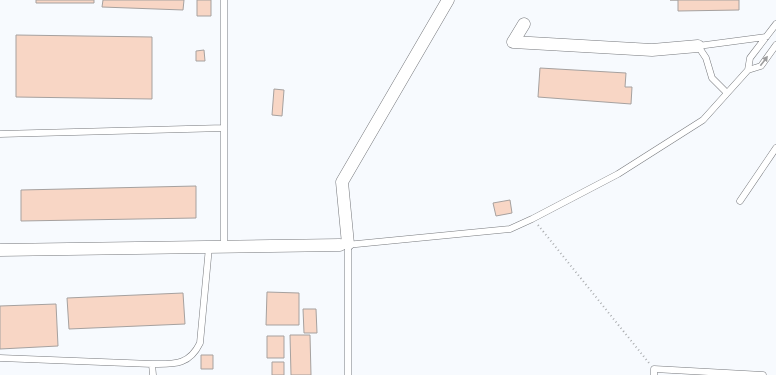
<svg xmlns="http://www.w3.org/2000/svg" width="776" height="375" viewBox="0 0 776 375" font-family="'Open Sans',sans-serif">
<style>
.building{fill:#f8d6c5;stroke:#a6a19f}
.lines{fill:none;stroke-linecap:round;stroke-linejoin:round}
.lane-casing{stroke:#77797d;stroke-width:7}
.street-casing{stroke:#77797d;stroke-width:13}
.path{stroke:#aaacaf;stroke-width:2;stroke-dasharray:1 3;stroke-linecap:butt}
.lane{stroke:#fff;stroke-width:6}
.street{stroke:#fff;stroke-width:12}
.oneway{fill:#9d9d9e}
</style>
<rect width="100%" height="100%" fill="#f7fafe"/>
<!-- building -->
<path class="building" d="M36,0h58v3h-58z
M103,0h81l-1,10 -81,-3z
M197,0h14v16h-14z
M670,0h69v10l-61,1v-11z
M16,35l136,2v62l-136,-2z
M204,50l1,11h-9v-10z
M540,68l86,5 -1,14h7l-1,17 -93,-7z
M274,89l10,1 -2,26 -10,-1z
M196,186v32l-175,3v-31z
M510,200l2,13 -16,3 -3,-13z
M267,292l32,1v32h-33z
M183,293l2,31 -116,5 -2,-31z
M56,304l2,42 -58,3v-43z
M303,309h13l1,24h-13z
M290,335h20l1,40h-20z
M267,336h17v22h-17z
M201,355h12v14h-12z
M272,362h12v13h-12z"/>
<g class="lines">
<!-- lane casing -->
<g class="lane-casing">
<path id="lane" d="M224,0v247
M748,70l13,-4 15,-21
M727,93l-15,-15 -6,-20 -8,-12 68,-9
M0,134l224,-6
M740,201l36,-53
M348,244v131
M346,245l164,-16 22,-10 86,-45 85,-54 45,-50 2,-12 26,-34
M0,358l152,6 1,11
M152,364c21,0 37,2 48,-21l9,-96
M654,375v-6l109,6"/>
</g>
<!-- street casing -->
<g class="street-casing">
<path id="street" d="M524,24l-11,18 139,8 46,-4
M348,244l-6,-62 106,-182
M0,250l340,-5"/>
</g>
<!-- path -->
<path class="path" d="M538,225l111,138"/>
<!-- lane -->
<use href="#lane" class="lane"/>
<!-- street -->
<use href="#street" class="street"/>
</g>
<!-- one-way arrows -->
<defs><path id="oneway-solid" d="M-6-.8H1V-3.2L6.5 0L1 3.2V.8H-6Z"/></defs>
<use class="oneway" href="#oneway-solid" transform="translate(764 61) rotate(-53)"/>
</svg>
